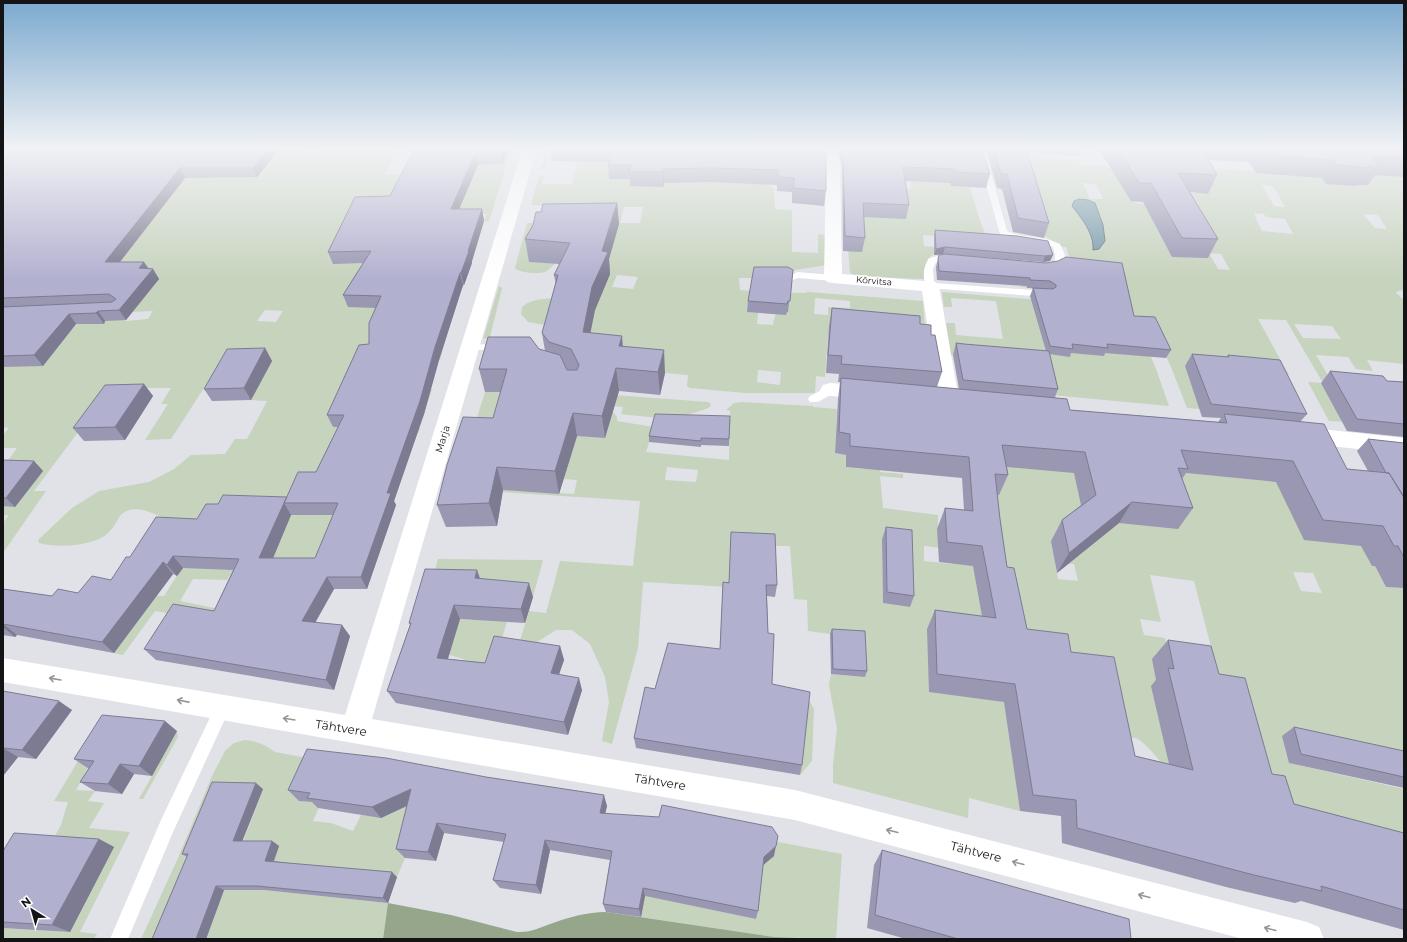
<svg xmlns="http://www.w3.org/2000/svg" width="1407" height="942" viewBox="0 0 1407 942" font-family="Montserrat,sans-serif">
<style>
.green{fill:#c6d3bd;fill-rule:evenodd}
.forest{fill:#95a68b}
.water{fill:#7799a7;stroke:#59717c}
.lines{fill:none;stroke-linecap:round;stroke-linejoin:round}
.service{fill:#fff;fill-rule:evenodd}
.minor{fill:#fff;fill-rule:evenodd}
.wall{fill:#9997b2;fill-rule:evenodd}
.shaded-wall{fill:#7d7b91}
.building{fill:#b2b0cf;stroke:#7d7b91;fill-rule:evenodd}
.oneway{stroke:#959596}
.labels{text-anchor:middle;stroke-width:3;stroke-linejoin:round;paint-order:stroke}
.far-street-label{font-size:9px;fill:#141416;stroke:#fff}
.street-label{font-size:10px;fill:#141416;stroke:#fff}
.near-street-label{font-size:12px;fill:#141416;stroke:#fff}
</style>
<rect width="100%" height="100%" fill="#e0e2e8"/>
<!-- green -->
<path class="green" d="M92,148h218l-4,6h14l5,-6h84h-10l-14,26h31l96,-26 -23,73h-5l3,-7h-30l-124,49 84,-1 18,23h29l-2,4 -57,1 -57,16 37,2 28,26h34l-7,26 -41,1 -11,29 44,-1 -9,29h-87l-4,9 88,1 -3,7h-28l-14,38h29l-2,5 -36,28 -40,56 -58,8 -15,-34 -26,44 -34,-1 -13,22 44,9 -8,11 -61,-10 -32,44 -19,-4 59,-133c-12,-6 -32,-15 -43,-2 -5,8 -9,16 -17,21 -16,9 -46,11 -64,6l-1,-3 34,-32 27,-17 50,-9 25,-13 17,-14 34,-1 10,-15h12l20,-38 -16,-1 20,-39 -58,13 -42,65 -26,1 23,-36h-7l10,-16h-60l-77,103h12l-43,62v-30l6,-8h-6v-11l3,-1 32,-40 -31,-1 10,-14h-14v-13l6,-7 -6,-1v-72l40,11 33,-42h28l14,-46zM265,310l18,1 -7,11 -19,-1zM153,311l-5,8 -23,2 5,-9zM165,570l15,1 -16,25 -15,-1z
M547,148h244l-18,21 -2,19h3l1,21 17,1v42l26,1v-19l7,1 2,30 -32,5 -12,8h-44l1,12 11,1 7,22 -1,11 16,1c1,-9 9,-30 20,-32 5,-1 11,1 15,-1l115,9 3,42 -98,-8 -3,42 -9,-1 -1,17h-70l-55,-5 -3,-2 1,-11 -23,-2 -115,-47 -22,-4 -7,-8 1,-7c10,-9 23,-8 36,-9l10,-33 -13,-1c-3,2 -6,6 -10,8 -6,2 -27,1 -30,-4l12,-45h26l23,-16 -45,-2 8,-30 5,1 -2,8h30l6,-28h-29l-3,14 -5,-1zM624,207h19l-3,16h-20zM617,275l21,2 -5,12 -21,-2zM815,298l35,3v7l-22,-1v8l-14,-1zM758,370l23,2 -1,13 -23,-3z
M1013,150l27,1 2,7 37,2 3,5 21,1 -1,-2h3l2,4h12l17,35 8,1 42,-12 21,2 2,-25 59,3 58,-2 78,6v114l-6,1 -2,2 8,7v64l-37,-4 6,11 -17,-2 -8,-12 -32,-2 23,39 8,28 -18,-1 -21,-39 15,1 -37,-63 -28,-1 31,56h-101l12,34 -13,-1 -16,-41 -16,-33 -19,-10 19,42 14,40 -118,-11 -91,-39 -9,-1 -5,-32h9l1,12 47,4 -7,-38 -45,-3 1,9h-8l-2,-15 98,8 -7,-11 -14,-3 55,-27 -5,-2 -3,-10h-3l-20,-12zM1083,183l13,1 7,15h-13zM1262,185l11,1 12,21 -11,-1zM1073,206l26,10 4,9 2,15 -6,9 -6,1c1,-17 -12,-31 -20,-44zM1254,213l10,1 2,3 19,2 8,15 -31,-3 -7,-14h1zM1363,214l15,1 9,14 -12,-1zM1209,253l12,1 9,16 -12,-1zM1294,324l38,2 9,13 -38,-1zM1114,333l-11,23 -35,-6z
M910,175l42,1 -1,10 19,1 10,34 8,19 -65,-5 1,11 10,1v2h4v2c-13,8 -12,14 -14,28l-55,-2 -17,-3 -2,-2 -4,-45 55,-38h10z
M499,286l3,2 -12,49 -7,2z
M485,392l102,1 121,9 3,2 -1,3c-32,14 -56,11 -89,7l2,-7 -36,-4 18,35 8,-26 4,5v4l37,6 -8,25 83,8 1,-49 -4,-1 8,-7 8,-1 71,4v1l24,2 -2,44 11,2v12l17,2 16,-11 1,14 23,2v4l-23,-2 3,32 55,7v31l56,8 -22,-99 195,16 111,11 75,48 19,36h3l11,21 17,1 1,2v173h-115l115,26v66l-117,-31 -74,-129 -2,-48 -17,-66 -44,-6 11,47 -21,-3 4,16 21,3 6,23 -14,26 13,84c-12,-10 -21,-26 -34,-33l-129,-19 13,92 -51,-13 -1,20 -135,-35v-18l4,-37 -8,-43 2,-11 34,3 -35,-43 -22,-3 -1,-31 -13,-1 -4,-53h-17l-44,41 -86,-5 -5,66 -26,96 -10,-3 7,-39 -4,-25 -15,-33 -18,-14h-16l-22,14 -20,36 -54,-22 -14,-4 14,-35 13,1 -42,-37 7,-24 105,1 -10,37 -18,-2 -17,57 18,2 13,-43 17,2 14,-52 73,5 7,-65 -185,-12 1,-3 118,8 3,-14 -13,-1 -94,-39zM667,467l31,3 -2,12 -31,-2zM1057,536l37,6 -13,12zM882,539l28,68 -27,-4zM924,546l27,3 1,15 -28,-3zM1055,563l19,1 4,17 -20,-2zM1293,572l20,1 9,20 -21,-2z
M747,690h19l43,10 5,9 -2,52 -12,14z
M177,731l1,6 -35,62h-4z
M245,740c11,1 21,5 30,12l43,8 -18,41 21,2 -8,18 18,2 22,8 8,-16c14,2 30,5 39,-10l17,3 -12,50 -8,19 -125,-11 -31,-19 22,-58 -100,150h-22l37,-81 34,-82 13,-25 9,-8z
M78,761l10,8 -12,21 19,1 -7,10 16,2 -15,25 41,4 -50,100 17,2 -3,5h-91v-11l67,4 -19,-89 10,-18 7,-23 -14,-1z
M773,841l69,13 -6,85 -62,-2 -133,-20 4,-21 111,23 6,-57 12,-6 2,-11z
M224,890h40l124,13 -5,36h-178z"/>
<!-- forest -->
<path class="forest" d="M388,903l63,12 66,17c13,1 24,-5 36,-9 17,-6 34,-11 53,-11l168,25 49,2h-440z"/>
<!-- water -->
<path class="water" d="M1079,199l9,1 7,3 8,22 2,16 -6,8 -6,1c1,-17 -11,-31 -21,-44l2,-5z"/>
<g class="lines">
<!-- service -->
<path class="service" d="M976,148h8l23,83c17,8 36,4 53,13l5,11 -3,9 -7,4 -12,1 -2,-2 14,-6v-6l-2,-8c-16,-8 -36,-5 -53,-13z
M943,255l11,1 5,3c-6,5 -16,2 -23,3l-3,7 1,14 113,8 5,3 -5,3 -120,-9c-5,-10 -4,-21 2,-30z
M797,272l36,3 5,3 -5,3 -35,-3 -5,2 -3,-1 -2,-2z
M470,344l31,1 5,3 -5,3 -35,-2 -1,-2 1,-2z
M830,386l4,1 1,3 -1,3 -16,9h-8l-2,-3 2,-3z
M222,701l5,2 3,5 -57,124 -45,107h-18l51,-119 56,-117z"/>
<!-- minor -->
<path class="minor" d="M523,148h14l-165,571 423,71 512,132 12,5 5,12h-81l-448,-119 -792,-138v-24l342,57z
M823,148h14l3,17 2,109 94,8 3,4 20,114 -3,5 -7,2 -7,-2 -3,-5 -17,-109 -89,-8 -6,-1 -3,-4 2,-113z
M830,383l39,3 7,2 3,5 -3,5 -7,2 -46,-5 -3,-5 3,-5z
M1302,427l102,11v16l-102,-11 -7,-3 -4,-5 4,-5z"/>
</g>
<!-- wall -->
<path class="wall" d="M3,148h277l-23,29 -72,1 -65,84 29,6 4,1 6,10 -33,41 -21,1 -1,3h-28l-33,42 -40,1z
M415,148h94l-6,16 -25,1 -19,44h23l2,12 -12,40v2l-8,22h-1l-24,75 -15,54 -30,87 2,4 -29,84h-33l-19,33 35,14 -16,54 -178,-30 -12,-11 70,-38 19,-41 -50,-2 -6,8 -4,-2 -59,79 -97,-18 -2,2 -12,-2v-46l49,7 26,-3 33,-13 19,-23 67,-38 21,-15 69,-7 29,-25 22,-45h-5l-6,-12 42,-71 7,-36 -28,-1 -5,-12 20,-32 -30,1 -5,-12 62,-56zM291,515h42l-18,43h-42z
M550,148h276v43l-2,15 -32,-3v-11l-15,-1v-6l-66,-3 -47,1 -1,4 -33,-1v-7h-21l-1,-14v-3l-56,-1z
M837,148h145l8,26 -4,14 -35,-2 -1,-3 -45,-2 4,24 -3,14 -43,-2 2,21 -3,14 -19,-1 -1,-86z
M986,148h96l-3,8 -51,-4 21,71 -5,15 -31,-6 -11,-43 -5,-1z
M1098,148h306v29l-29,-2 -7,10h-10l-2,1 -30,-2 -4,-6 -66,-5 -7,-11 -40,-2 8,15 -9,19 -18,-2 28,47 -10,19 -36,-1 -29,-55 -12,-1z
M617,203l2,21 -10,35 1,15 -15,36 -5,23 33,14 42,26 -5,22 -41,-4 -14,47 -28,-2 -18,58 -56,-4 -6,36 -51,1 -9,-22 56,-87 8,-26h-16l-6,-23 60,-20 6,2 -3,-18 14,-48 -2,-10 6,-11 -31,-2 -4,-23 16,-27z
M935,230l118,25 -3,6 -7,1 -100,-8 -9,1v-19z
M938,259l108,4 88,53 37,34 -5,8 -61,-5 -1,3 -33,-3 -1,4 -21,-3 9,35 -3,8 15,13 148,12 3,-4 -19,-1 -17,-51 7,-12 35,3 1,-2 79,59 -7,8 47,47 21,2 -11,-20 11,-12 36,4v145l-18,-1 -11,-21h-3l-11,-20 -57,-6 -28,-58 -90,-9 -4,6 11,29 -15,21 -59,-6 -62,50 -6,-32 11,-21 19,-15 -7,-32 -67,-6 1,8 -9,20h-2l3,24 7,48 20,62 44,23 64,104 34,8 -18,-78 5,-6 -4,-21 16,-19 51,34 53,100 22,30 110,29v97l-103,-29 -6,2 -69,-16 -164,-44 -1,-27 -41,-5 -16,-109 -75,-10 -2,-63 8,-19 47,6 -9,-50 -34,-4 -2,-33 8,-21 19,2 -2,-32 -116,-11v-12l-11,-2 3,-54 2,-17h-2l1,-8 -13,-1 3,-47 3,-18 88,16 11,11 11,37 -5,15 22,2 -6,-34 3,-12 8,1 82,7 -16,-55 3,-8h-6v-2l-90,-6 -1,-13z
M793,270l-5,42h-1l-1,3 -39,-3 1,-11z
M265,348l7,13 -21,39 -39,1 -8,-12z
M1330,371l57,10 17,1v55l-57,-6 -26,-48z
M144,384l9,12 -28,44 -41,1 -11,-13z
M730,416l-1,30 -28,-1v2l-52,-5v-6z
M3,460l31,1 9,10 -28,36 -12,-1z
M886,527l28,69 -4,11 -27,-4 -1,-64z
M480,579l53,18 -8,26 -65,-4 -12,40 37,4 75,-17 4,14 -5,14 23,16 -14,45 -172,-32 -9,-12 23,-66 -1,-2z
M723,582l54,3 -2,12 -8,-1 1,37 4,51 30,81 -2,10 -164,-27 -2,-10 86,-89z
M832,629l35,42 -2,6 -34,-3 -1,-40z
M3,691l69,19 -36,49 -18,-2 -15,19z
M1294,727l110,24v37l-115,-25 -7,-27z
M177,731l-25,45 -18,-2 -12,20 -27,-3 -15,-9 9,-13 -15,-10z
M263,789l-21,52h30l7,5 -5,15 123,16 -9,26 -124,-13h-40l-18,49h-54l35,-82 -5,-3z
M288,790l319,16 -2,7 169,43 -11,9 -5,46 -2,8 -111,-23 -4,21 -35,-5 -3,-8 7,-44 -60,-10 -9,44 -41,-6 -7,-8 11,-38 -60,-9 -8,28 -31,-3 -9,-9 11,-43 -26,12 -63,-10 -6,-6 -13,-1z
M99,839l15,8 -44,85 -67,-4v-77z
M882,850l249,89h-225l-39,-11 7,-63z"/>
<!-- shaded-wall -->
<path class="shaded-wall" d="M269,148h11l-23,29 -4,-9z
M503,148h6l-6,16 -2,-11z
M475,154l3,11 -24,56 -3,-12z
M180,168l5,10 -73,94 -7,-10z
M663,169l1,14 -1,4z
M617,203l2,21 -10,35 1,15 -15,36 -9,45 -3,-23 9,-45 10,-36z
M482,209l2,12 -12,40v2l-8,22 -3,-12z
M945,247l-2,7 -9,1 2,-6z
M1053,255l-3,6 -7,1 2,-6z
M144,262l7,10 -12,-4z
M153,269l6,10 -33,41 -7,-10z
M460,273l3,12 -24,75 -15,54 -30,87 2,4 -29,84 -6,-12 26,-84z
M98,311l7,10 -1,3 -8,-11z
M69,314l7,10 -33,42 -9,-11z
M622,336l2,23 -3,10 -2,-23z
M265,348l7,13 -21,39 -7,-12z
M664,350l1,23 -5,22 -2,-23z
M616,368l3,23 -14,47 -3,-22z
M144,384l9,12 -28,44 -10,-13z
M573,413l4,23 -18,58 -4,-23z
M34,461l9,10 -28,36 -9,-9z
M497,467l6,23 -6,36 -8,-23z
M1132,502l-13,21 -62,50 12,-20z
M284,503l7,12 -23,55 -9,-12z
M173,556l10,12 -6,8 -10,-11z
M163,562l10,12 -59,79 -12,-11z
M477,570l5,14 -7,-6z
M327,577l7,12 -24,43 -8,-11z
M529,583l4,14 -8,26 -4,-14z
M454,605l6,14 -16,52 -7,-13z
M3,624l14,11 -2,2 -12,-10z
M342,625l8,11 -16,54 -8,-10z
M560,646l4,14 -9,26 -4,-13z
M579,678l3,12 -14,45 -4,-13z
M59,701l13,9 -36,49 -14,-9z
M165,721l12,10 -25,45 -13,-10z
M3,748l15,9 -15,19z
M120,764l14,10 -12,20 -14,-10z
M256,783l7,6 -23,58 -7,-6z
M411,789l8,11 -38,18 -9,-11z
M604,795l3,11 -4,17 -3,-10z
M437,823l7,10 -8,28 -8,-9z
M99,839l15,8 -44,85 -18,-7z
M545,840l5,10 -9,44 -5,-9z
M272,841l7,5 -7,20 -7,-5z
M776,846l-2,10 -12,10 2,-9z
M392,872l5,5 -9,26 -5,-5z
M216,886l8,4 -18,49h-10z
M643,888l2,8 -4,21 -2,-8z"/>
<!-- building -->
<path class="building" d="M3,148h266l-16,20h-73l-75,94h39l-5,6 14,1 -34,41 -21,1 -2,2 -27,1 -35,41 -31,1v-49l109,-5 4,-3 -7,-5 -106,4z
M415,148h88l-2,5 -26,1 -24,55h31l-14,42h1l-8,22h-1l-25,74 -15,54 -33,92h4l-30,84h-34l-25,44 40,4 -16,55 -182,-31 29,-45 41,7 25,-52 -66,-3 -6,9 -4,-3 -61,80 -99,-18v-35l49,7 6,-7 20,4 14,-17 19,4 15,-23h4l26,-40 41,2 9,-15h12l5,-9 64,2 -3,6 14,-31h18l28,-57h-17l32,-70 10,-1v-21l12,-27 -38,-1 28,-44 -43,1 27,-55 35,-1zM284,503h54l-23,55h-56z
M612,148h214v43l-32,-3v-10l-16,-1v-7l-67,-2 -48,1v3h-34l2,-7h-23z
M843,148h139l8,26 -35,-2 -1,-3 -51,-2 6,38 -46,-2 2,35 -20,-2 -2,-85z
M993,148h33l23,75 -31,-5 -11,-44h-6z
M1117,148h85l15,27 -39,-2 40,66 -36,-1 -31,-55h-12z
M1261,148h143v10l-34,-2 10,11 -13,-1 1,2 -31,-3 -4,-5 -68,-5z
M617,203l-15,48 6,1 -16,35 -9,45 39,4 -3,10 45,4 -6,22 -42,-4 -14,48 -29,-3 -18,58 -58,-4 -8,36 -52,2 10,-40 16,-48 30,1 14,-49h-28l9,-32h42l9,12 21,6 7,15h10l2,-5 -8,-16 -22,-7 -7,-9 16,-58h-4l16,-32 -45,-4 8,-14 3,-13h5l2,-8z
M935,230l82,6 31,5 5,14 -8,1 -100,-9 -9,2z
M945,254l101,9 12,-2 8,-4 56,6 12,53 21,1 16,33 -64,-6 1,4 -36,-4 1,5 -23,-3 -17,-58 20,1 3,-2v-2l-6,-4 -20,-1v-2l-91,-7 -1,-12 1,-4z
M754,267h34l5,3 -3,31h-2l-1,3 -39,-3z
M832,308l88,8v8l11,1v10h4l7,37 -101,-8 1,-8 -14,-1z
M956,343l8,1 85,7 9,38 -95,-9z
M265,348l-21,40 -40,1 23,-40z
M1192,354l37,3 -1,-2 52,5 27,54 -96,-10z
M1330,371l53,5 4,5 17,1v42l-47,-5z
M841,378l226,21 3,11 157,13 -3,-9 100,10 23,45 42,4 15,25v60l-6,-12h-4l-11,-20 -60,-6 -30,-59 -112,-11 7,19 -10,-1 15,40 -61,-6 -63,51 -7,-33 34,-25 -11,-43 -83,-7 6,30 -13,-1 5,45 7,48 7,1 13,61 41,5 3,18 43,5 21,99 58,14 -25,-102 6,1 -6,-29 43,6 8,28 26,4 27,96 13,2 9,28 110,29v77l-83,-24 1,5 -72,-17 -173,-46 -1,-28 -43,-5 -18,-111 -78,-10 -2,-64 61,8 -14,-72 -35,-4 -2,-34 28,3 -4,-54 -119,-11v-12l-11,-2z
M144,384l-29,43 -42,1 32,-43z
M655,414l75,2 -1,23 -28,-1v3l-52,-5z
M1368,439l36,4v53l-1,-1 -14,-22h-3z
M3,460l31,1 -28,37h-3z
M886,527l26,3 2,66 -27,-4z
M731,532l44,2 2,51h-11l2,48 6,1 -2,50 38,8 -8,73 -168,-27 11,-51 10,2 13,-46 52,6 3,-67 6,1z
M425,569l52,1 -2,8 54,5 -8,26 -67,-4 -17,53 48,5 9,-27 66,10 -9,27 28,5 -15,44 -177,-31 24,-68h-2z
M832,629l33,2 2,40 -34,-2z
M3,691l56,10 -37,49 -19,-2z
M102,715l63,6 -26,45 -19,-2 -12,20 -28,-2 14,-21 -20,-2z
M1294,727l110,24v26l-103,-23z
M307,749l79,9 100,19 118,18 -4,18 59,4 3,-12 110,22 6,9 -2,10 -12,11 -6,54 -115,-23 -4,21 -36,-5 9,-53 -67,-11 -9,45 -43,-5 13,-46 -69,-11 -9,29 -32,-3 15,-60 -39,18 -65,-9 3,-5 -22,-3z
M212,782l44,1 -23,58h39l-7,20 127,11 -9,26 -126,-12h-41l-20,53h-44l36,-85h-6z
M14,833l85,6 -47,86 -49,-3v-71z
M882,850l247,69 2,20h-173l-83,-24z"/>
<!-- one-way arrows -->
<defs><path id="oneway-shaft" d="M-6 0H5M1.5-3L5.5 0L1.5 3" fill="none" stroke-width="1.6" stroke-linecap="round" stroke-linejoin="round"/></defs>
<g class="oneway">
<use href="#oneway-shaft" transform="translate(55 679) rotate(-170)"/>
<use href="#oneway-shaft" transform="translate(183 701) rotate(-169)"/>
<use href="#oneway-shaft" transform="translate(289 719) rotate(-171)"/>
<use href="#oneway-shaft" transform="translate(892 831) rotate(-166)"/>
<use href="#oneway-shaft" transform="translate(1018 863) rotate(-165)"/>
<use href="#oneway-shaft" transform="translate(1144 896) rotate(-165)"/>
<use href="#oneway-shaft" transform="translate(1270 929) rotate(-165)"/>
</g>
<!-- sky -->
<linearGradient id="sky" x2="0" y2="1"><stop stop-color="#7ba9ce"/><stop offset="0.53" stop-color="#f1f2f5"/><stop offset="1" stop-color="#f1f2f5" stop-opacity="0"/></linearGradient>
<rect width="1407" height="280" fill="url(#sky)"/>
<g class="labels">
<!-- far-street labels -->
<g class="far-street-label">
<text transform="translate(874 281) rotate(5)" y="3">Kõrvitsa</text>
</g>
<!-- street labels -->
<g class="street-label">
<text transform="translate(442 439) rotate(-73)" y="4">Marja</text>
</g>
<!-- near-street labels -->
<g class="near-street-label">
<text transform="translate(341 728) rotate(9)" y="4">Tähtvere</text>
<text transform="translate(660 782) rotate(9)" y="4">Tähtvere</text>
<text transform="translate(976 852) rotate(14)" y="4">Tähtvere</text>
</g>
</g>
<!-- border -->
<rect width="1407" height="942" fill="none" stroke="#141416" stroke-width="8"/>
<!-- north arrow -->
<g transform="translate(32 910) rotate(323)" stroke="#ffffff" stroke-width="3" paint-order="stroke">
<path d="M0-3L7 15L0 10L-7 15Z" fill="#141416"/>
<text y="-6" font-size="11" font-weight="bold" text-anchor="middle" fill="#141416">N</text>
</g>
</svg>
